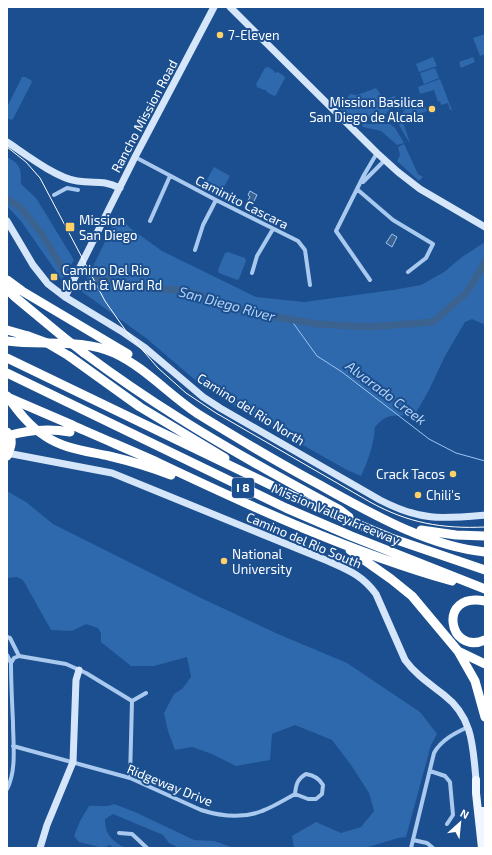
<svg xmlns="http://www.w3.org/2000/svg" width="492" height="855" viewBox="0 0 492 855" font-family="'Exo 2',sans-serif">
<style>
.green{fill:#2e69ad}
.water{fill:#3c6290;stroke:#9cc4f0}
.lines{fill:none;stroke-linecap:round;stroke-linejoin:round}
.stream{stroke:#9cc4f0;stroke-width:1}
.river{stroke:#3c6290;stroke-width:7}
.street{stroke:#a9c9ee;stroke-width:4}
.secondary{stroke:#d6e6fa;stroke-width:7}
.primary{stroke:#f0f6ff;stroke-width:8}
.highway{stroke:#fff;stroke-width:9}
.tram{stroke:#fff;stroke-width:1}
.highway-bridge{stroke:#fff;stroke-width:9}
.poi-dot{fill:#ffd166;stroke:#1b4f8f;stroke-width:1.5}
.labels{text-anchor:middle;stroke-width:4;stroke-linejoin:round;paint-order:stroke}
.shield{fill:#1b4f8f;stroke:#bbcadd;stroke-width:1}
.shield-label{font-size:12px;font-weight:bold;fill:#fff}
.poi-label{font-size:13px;fill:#fff;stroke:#1b4f8f;text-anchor:start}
.street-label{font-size:13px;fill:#fff;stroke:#1b4f8f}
.water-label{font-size:14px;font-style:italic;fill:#b5d3f5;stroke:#1b4f8f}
</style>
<rect width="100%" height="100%" fill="#1b4f8f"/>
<!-- green -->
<path class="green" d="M485,34v20l-5,2 -7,-18z
M433,57l4,9 -18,6 -3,-8z
M473,57l2,5 -14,6 -2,-6z
M268,67l6,4 1,2 3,-1 6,4 1,2 -9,17 -2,1 -7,-4 -1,-2h-2l-7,-3 -1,-3 9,-16z
M435,68l4,10 -15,6 -4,-11z
M22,77h3l6,3 1,2 -19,37 -2,1 -4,-2v-11z
M440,79l12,31h-2l-2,-7 -7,2 -1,-4 -2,1 -4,-12 -14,4 -2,-7z
M376,88l8,11 11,-3 1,4 -10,3 1,2 9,-4 3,9c-8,-5 -12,1 -15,8l-33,-1 -11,-8 10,-15 7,1z
M401,99l4,8 18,-7 4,11 -17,6 -2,-3 -4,3 -1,-5 2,-2 -4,-1 -3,-8z
M402,119l8,24 -1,-1 -10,-17z
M363,124h27l5,4 9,15 -7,2 -16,-14 -18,-4 -1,-1z
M404,144l14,30 5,3 -4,4 -22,-20 3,-6 -2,-8z
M7,157c14,8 14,11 14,27l15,14 38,62 -12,20 -41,-59 -14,-15z
M214,167l16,9 -10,18 -16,-9z
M118,215l12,13 32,23 94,46 48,5 89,-12 28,-5 23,-13 18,-15 23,-15v83l-13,-6 -7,3 -20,34 -16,34 -15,26c-19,0 -26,-4 -39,11 -1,16 -7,35 -14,49l-14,-6 -99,-56 -47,-29 -55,-47 -65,-47z
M228,252l17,6 1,3 -7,18 -2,1 -18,-7 -1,-3 7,-17z
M7,491l19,11 27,22 148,74 77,36 69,29 73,49 17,22 -6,11 -25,92 -8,1 -33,10h-71l-2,-12 24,-14 25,11 20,-6 13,-16 -5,-18 -18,-28 -19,-25 -37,-15 -23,9 -2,26 -34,6 -24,-12 -20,-7 -17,3 -7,-19 -4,-18 10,-19 8,-5 9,-12 -4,-20 -33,9h-23l-30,-24v-9l-3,-5 -12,-4 -14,7 -21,-1 -28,-50 -6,-3 -10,1z
M114,804l21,8 59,28 20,1 20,7h-55l-10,-5 -6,-8 -50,-21 -8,5c0,17 7,21 20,29h-12l-3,-3 -7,3 -24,-6 -5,-6 6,-15 9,-15c9,-1 17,2 25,-2z"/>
<!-- water -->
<path class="water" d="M250,191l7,4 -5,10 -5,-3 3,-5 -2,-2z
M392,234l5,3 -5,10 -6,-4z"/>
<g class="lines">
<!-- stream -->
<path class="stream" d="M291,320l26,36 25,16 87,67 27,14 29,8"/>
<!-- river -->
<path class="river" d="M7,199l13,8 21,26 22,36
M86,285l12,-6 58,10 28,1 73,24 61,10 51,3 64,-5 34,-30 18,-30"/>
<!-- street -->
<path class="street" d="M135,157l81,43 82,41 7,9 5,35
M363,182l22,-22
M358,190l35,30 40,24 -7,14 -18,14
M54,195l13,-7 11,2
M150,221l20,-45
M195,250l8,-25 13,-25
M252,273l5,-17 16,-27
M370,280l-34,-49 28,-56 13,-22
M7,637l3,1 9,18
M7,655l4,8c0,19 1,39 2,59 0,21 4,48 -6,67
M11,663l3,-5 5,-2 47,8 20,9 46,28
M132,701l14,-8
M13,746l117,32 71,32c19,6 41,9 61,1 11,-4 22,-11 33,-17
M430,771l15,5 5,6 3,33 -6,9
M306,774c7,1 13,4 17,11l-1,9 -6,5h-8l-13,-5c1,-9 2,-15 11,-20z
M130,778l2,-77
M119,833l13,1 15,14
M413,840l14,3 6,5
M411,848l23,-95c7,-13 21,-20 34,-26"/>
<!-- secondary -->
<path class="secondary" d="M230,7l147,146 21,19 22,17 65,38
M7,142c18,12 49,36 70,39 19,3 24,-2 43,7
M7,221l26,44 15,19 17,13 56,34 23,16 59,50 17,11 160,92c41,21 60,19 105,15
M65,297l70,-140 79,-150
M7,453l105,20 216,88c20,9 34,14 48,33l29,66c11,15 25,24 39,35 29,22 29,52 32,85
M40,848l7,-23 26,-63 3,-82 3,-10"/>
<!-- primary -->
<path class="primary" d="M476,780v13l6,55
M483,811l2,15"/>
<!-- highway -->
<path class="highway" d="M7,280l15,11 106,63
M7,289l8,8 47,39
M7,330l21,6
M7,341c36,5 74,-3 107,12 32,15 55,42 84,61 39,24 79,48 120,70 51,28 108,62 167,68
M84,353c31,23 63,45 95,65 52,33 107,63 161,92l9,7
M69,356l71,51 85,51
M7,358l305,147 79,33 94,32
M7,373l279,135 65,28 134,53
M7,396c11,15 22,30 38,40 19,13 42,15 64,20 21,5 42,11 62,19
M72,425c29,13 58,25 87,38 95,45 191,89 293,118
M7,432c7,8 4,15 0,24
M421,530l35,5 29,1
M350,550l41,29 21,17 46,55 17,30 10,36
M485,601c-48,-10 -37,55 0,39
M458,651l27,13"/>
<!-- tram -->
<path class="tram" d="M7,147l19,15 14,16 65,123 21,30 32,37 28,25 30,20 154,89c38,21 72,27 115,25"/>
<!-- highway-bridge -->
<path class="highway-bridge" d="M28,336l19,7 22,13
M62,336l22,17
M7,397l65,28
M7,436c21,-6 41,-8 63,-4"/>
</g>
<!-- markers -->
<g class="poi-dot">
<circle cx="220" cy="35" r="4"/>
<circle cx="432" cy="109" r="4"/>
<rect x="65" y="222" width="10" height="10" rx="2"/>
<rect x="50" y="273" width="8" height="8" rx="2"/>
<circle cx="453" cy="474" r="4"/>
<circle cx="418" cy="495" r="4"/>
<circle cx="224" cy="561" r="4"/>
</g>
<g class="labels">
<!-- shield labels -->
<rect class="shield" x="232" y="478" width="22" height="20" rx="3"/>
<g class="shield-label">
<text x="243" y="492">I 8</text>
</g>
<!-- poi labels -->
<g class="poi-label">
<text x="228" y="40">7-Eleven</text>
<text x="424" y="107" text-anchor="end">Mission Basilica<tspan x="424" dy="15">San Diego de Alcala</tspan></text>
<text x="79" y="225">Mission<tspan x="79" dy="15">San Diego</tspan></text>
<text x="62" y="275">Camino Del Rio<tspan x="62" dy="15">North &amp; Ward Rd</tspan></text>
<text x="445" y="479" text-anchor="end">Crack Tacos</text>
<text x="426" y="500">Chili's</text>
<text x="232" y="559">National<tspan x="232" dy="15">University</tspan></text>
</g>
<!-- street labels -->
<g class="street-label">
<text transform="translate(144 116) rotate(-62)" y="5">Rancho Mission Road</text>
<text transform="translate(242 202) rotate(27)" y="5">Caminito Cascara</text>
<text transform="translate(251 409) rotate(32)" y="5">Camino del Rio North</text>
<text transform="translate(336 514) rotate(23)" y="5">Mission Valley Freeway</text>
<text transform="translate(304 540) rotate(23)" y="5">Camino del Rio South</text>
<text transform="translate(170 785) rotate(22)" y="5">Ridgeway Drive</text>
</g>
<!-- water labels -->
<g class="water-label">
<text transform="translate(227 304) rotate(15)" y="5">San Diego River</text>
<text transform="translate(386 393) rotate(37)" y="5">Alvarado Creek</text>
</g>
</g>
<!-- border -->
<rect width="492" height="855" fill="none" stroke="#ffffff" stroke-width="16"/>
<!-- north arrow -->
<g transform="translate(460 823) rotate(27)" stroke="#1b4f8f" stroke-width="3" paint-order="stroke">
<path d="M0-3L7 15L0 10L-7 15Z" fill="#ffffff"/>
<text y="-6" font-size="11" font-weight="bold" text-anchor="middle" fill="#ffffff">N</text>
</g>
</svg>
